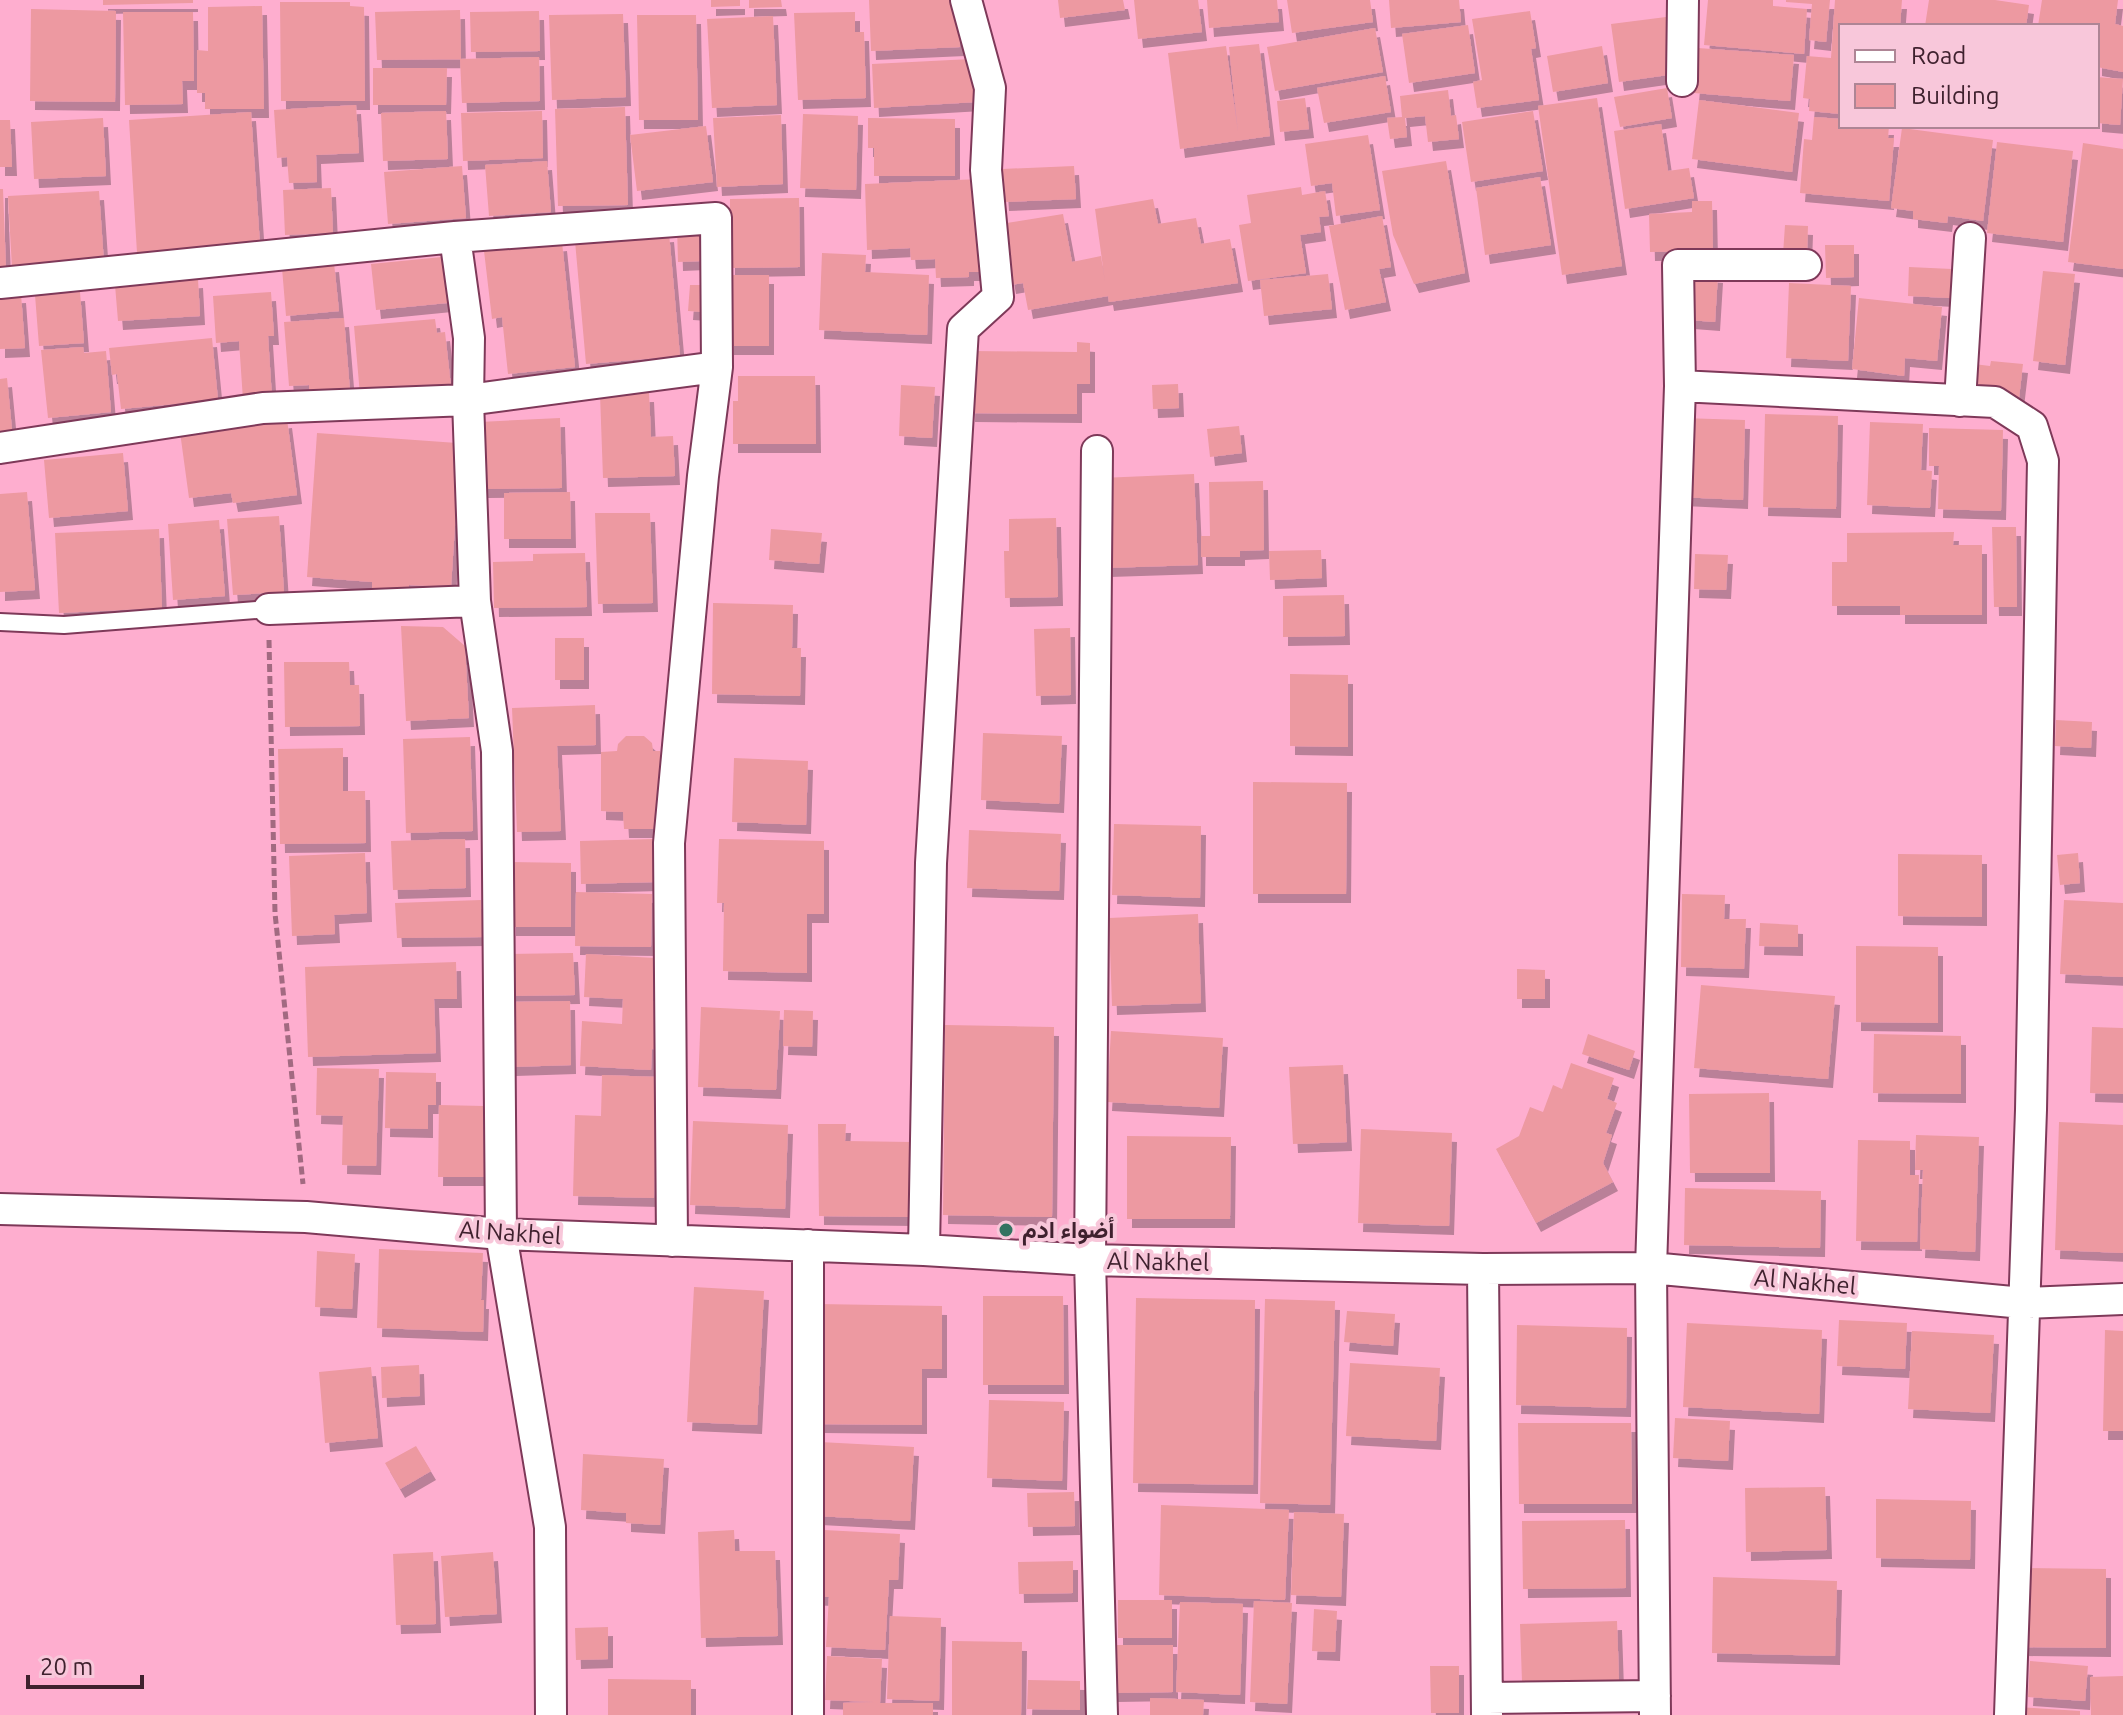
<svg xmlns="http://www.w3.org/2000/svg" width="2123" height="1715" viewBox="0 0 2123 1715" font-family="Ubuntu,Vazirmatn,sans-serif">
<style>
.building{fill:#ed99a1;filter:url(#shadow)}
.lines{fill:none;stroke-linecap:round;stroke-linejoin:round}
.service-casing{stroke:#7e3959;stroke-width:20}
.minor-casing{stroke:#7e3959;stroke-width:34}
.path{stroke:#a26a81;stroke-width:5;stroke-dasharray:8 4;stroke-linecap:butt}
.service{stroke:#fff;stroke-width:16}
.minor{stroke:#fff;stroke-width:30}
.poi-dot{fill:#337361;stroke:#f8c7da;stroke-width:3}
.labels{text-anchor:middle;stroke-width:8;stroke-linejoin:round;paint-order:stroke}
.poi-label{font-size:24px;font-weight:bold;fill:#3f212e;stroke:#f8c7da;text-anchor:start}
.street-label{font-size:24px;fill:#3f212e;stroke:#f8c7da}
</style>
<defs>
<filter id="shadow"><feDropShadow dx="5" dy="9" stdDeviation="0" flood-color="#0004"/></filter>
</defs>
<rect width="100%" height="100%" fill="#feaecf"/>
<!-- building -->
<path class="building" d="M103,0h90v3l-90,2z
M711,0h29v6l-29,1z
M749,0h32l1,7 -33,1z
M869,0h89l2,47 -89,4z
M1058,0h65l2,10 -65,8z
M1134,0h64l4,32 -64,7z
M1207,0h70l2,22 -70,6z
M1287,0h83l3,22 -81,11z
M1389,0h70l2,22 -70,6z
M1708,0h65v6l34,3 -3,45 -100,-9z
M1786,0h44l-4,42 -17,-2 3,-36 -26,-2z
M1835,0h67l-2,26h-59v88l-32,-3 1,-12 -7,-1 4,-42 24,2z
M1929,0h66l34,5 -3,21h-101z
M2042,0h76l-3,24 8,2v46l-26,-5v-41h-59z
M280,2h70v4l14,1 1,94h-84z
M262,6l2,103h-59v-16h-8v-43l11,1v-44z
M31,9l85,2 -1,91 -85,-1z
M460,10l1,49 -84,1 -2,-48z
M539,11l1,40 -69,1 -1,-40z
M1530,11l6,37 -5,1 8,51 -62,8 -4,-26 9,-2 -10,-61z
M123,12h70l1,69h-12l1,23 -58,1z
M855,12v20h9l2,66 -68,2 -4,-87z
M623,14l3,83 -74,3 -3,-85z
M637,15h59l2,105h-59z
M773,16l4,89 -65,3 -5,-89z
M1666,17l9,57 -56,8 -8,-58z
M1468,25l7,48 -66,10 -7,-49z
M1375,28l8,44 -108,19 -8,-44z
M1259,44l11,92 -90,13 -12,-96 58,-7 12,86 -9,-85z
M1602,46l6,37 -55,9 -6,-36z
M1698,48l96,7 -4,46 -96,-8z
M539,57l1,44 -78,2 -2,-44z
M971,59l6,43 -103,6 -2,-44z
M373,68h74l-1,37h-73z
M1385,76l6,36 -67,11 -7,-35z
M2097,77l26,2 -3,46 -23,-2z
M1667,88l5,30 -52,9 -6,-30z
M1448,90l3,26 5,-1 3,24 -31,3 -3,-26 -20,2 2,19 -17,2 -3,-21 15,-1 -2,-21z
M1305,98l4,31 -29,3 -3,-31z
M1597,98l25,168 -60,9 -24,-169z
M1699,100l100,13 -7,59 -100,-13z
M356,105l3,48 -43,2 1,27 -28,1 -2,-26 -10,1 -3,-48z
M625,107l3,98 -70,1 -3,-97z
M446,111l2,48 -65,2 -2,-48z
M542,111l1,47 -80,3 -2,-48z
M1533,111l10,60 -72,11 -9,-60z
M251,112l9,133 -123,8 -8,-133z
M803,114l55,2 -2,74 -56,-2z
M781,115l2,69 -66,3 -4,-69z
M1814,117l27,2v7h48l-1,12h6l-5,63 -89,-8 4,-54 8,1z
M103,118l3,58 -72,3 -3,-57z
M868,118l87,1v57h-81v-28h-6z
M0,120h10l2,47h-12z
M1661,124l7,47 21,-3 5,30 -69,11 -11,-78z
M706,126l7,56 -76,9 -7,-56z
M1902,128l91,12 -10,81 -35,-5 -1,7 -34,-4v-8l-22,-3z
M1368,135l12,75 -44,6 -4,-33 -21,3 -6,-42z
M1997,142l76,9 -10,91 -76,-9z
M2083,143l40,6v120l-55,-7z
M547,161l4,51 -62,4 -4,-51z
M1446,161l19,112 -51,11 -21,-49 -11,-64z
M462,166l4,52 -78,6 -4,-52z
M1074,166l2,33 -72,3 -2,-33z
M1540,177l11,68 -66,10 -9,-67z
M980,179l4,93h-15v5l-33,1 -1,-19 -24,1 -1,-12 -43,2 -2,-66z
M1301,187l1,8 23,-4 4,25 -10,1 2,15 -21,3 6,38 -58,8 -9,-56 12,-2 -4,-28z
M331,188l2,45 -48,2 -2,-45z
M0,189h3l3,79 -6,1z
M99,191l5,72 -92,5 -4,-72z
M799,198l1,69 -70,1v-69z
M1153,199l5,25 38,-6 5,26 29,-5 8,44 -129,19 -1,-6 -80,14 -5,-27 -12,2 -11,-61 63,-10 9,48 29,-6 4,26 -10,-73z
M1692,201h20l1,50 -63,1 -1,-38 43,-2z
M1382,216l9,51 -12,2 7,33 -41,8 -16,-84z
M699,225l2,36 -23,1 -1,-36z
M1785,225l23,1 -1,28h-24z
M669,233l11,123 -94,8 -11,-123z
M562,242l13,125 -67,7 -6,-57 -10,2 -8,-68z
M1825,245h29v32l-28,1z
M822,253l44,2 -1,17 64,3 -2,60 -108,-5z
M452,256l5,46 -81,8 -5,-46z
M334,263l5,48 -53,5 -4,-48z
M1909,267l43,2 -2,29 -42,-2z
M2043,271l32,3 -10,91 -32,-4z
M1692,272l26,2 -3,48 -26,-2z
M1328,274l4,35 -68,7 -4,-36z
M729,275h40v71h-40z
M198,279l2,37 -82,5 -3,-36z
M1789,283l62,3 -3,75 -62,-3z
M690,285h14l-1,27 -15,-1z
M80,292l4,51 -45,3 -4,-51z
M271,292l3,44h-6l4,62 -29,2 -4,-59 -23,2 -3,-47z
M21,294l4,54 -25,1v-54z
M1859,298l83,9 -5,54 -32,-3 -1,18 -52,-7z
M344,318l6,73 -41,3v-9l-20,1 -5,-64z
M435,319l2,14 8,-1 6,55 -91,8 -6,-69z
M212,338l6,62 -97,9 -4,-35 -5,1 -3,-27z
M1077,342l13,1v41h-13v30l-107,-1 1,-62 106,1z
M83,347l1,6 22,-2 5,61 -63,6 -7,-68z
M1991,361l32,3 -4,34 -55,-7 2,-28 24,3z
M738,376h77l1,68h-83v-43h5z
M7,378l6,62 -13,1v-62z
M1178,384l1,24 -26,1 -1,-24z
M901,385l34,2 -3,51 -33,-2z
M649,393l2,44 22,-1 2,40 -72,2 -3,-84z
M1765,414l73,2 -2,93 -73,-2z
M560,418l2,70 -80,1 -3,-67z
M1682,418l63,2 -2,80 -64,-3z
M287,419l10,76 -64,8 -2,-10 -42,5 -9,-66z
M1870,422l53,2 -2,46 11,1 -2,37 -63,-3z
M1239,426l3,27 -32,4 -3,-28z
M1929,428l74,2 -2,81 -63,-2 1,-43h-10z
M317,433l140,10 2,22 -8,122 -42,-2v8l-37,-2v-9l-65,-5z
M123,453l5,58 -79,7 -5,-58z
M1194,474l4,91 -93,3 -4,-90z
M1263,481l1,69 -24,1v6h-39v-21h9l-1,-54z
M27,492l8,98 -35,2v-98z
M570,492l1,47h-67v-46z
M595,513h55l3,90 -55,1z
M279,516l5,76 -51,3 -6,-76z
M1056,518l2,79 -53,1 -1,-47h5v-32z
M219,520l6,76 -52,4 -5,-76z
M1992,527h24l1,80h-23z
M159,529l3,79 -103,5 -4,-80z
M771,529l51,4 -3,31 -50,-4z
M1954,532l-1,13h29v70h-82v-9h-68v-44h15v-29z
M1321,550l1,28 -52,2 -1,-29z
M585,553l2,54 -93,1 -1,-46 40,-1v-7z
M1695,554l33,1 -2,35 -32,-1z
M1344,595l1,41 -62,1v-41z
M713,603l80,2 -1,43h9l-1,48 -88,-2z
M401,626l42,1 22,19 4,72 -63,3z
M1070,628l1,67 -35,1 -2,-67z
M555,638h29v42h-29z
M284,662h65l1,23h9l1,41 -75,1z
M1290,674l58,1v72l-58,-1z
M595,705l1,40 -39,1 4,85 -44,1 -5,-124z
M2056,720l36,2 -1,26 -36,-2z
M983,733l79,3 -3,68 -78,-4z
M626,736h18l8,7 1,8h7l1,78h-37l-1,-17 -22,-1v-59l16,-1 1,-7z
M470,737l3,94 -67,2 -3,-94z
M343,748v43h22l1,52 -86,1 -2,-95z
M734,758l74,3 -2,64 -74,-3z
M1253,782l94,1 -1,111h-93z
M1114,824l87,2 -1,72 -88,-3z
M969,830l92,4 -2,57 -92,-3z
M465,839l1,49 -73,2 -2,-49z
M654,839l1,43 -74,2 -1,-43z
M719,839l105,2v73h-17v59l-84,-2 1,-68h-7z
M365,853l2,60 -33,2 1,19 -43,2 -3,-80z
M2078,853l2,30 -20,2 -3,-30z
M1898,854l84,1v62l-84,-1z
M511,862l60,1v64h-60z
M576,892l76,2 -1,53 -76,-1z
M1682,894l43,1 -1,24h22l-2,50 -63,-2z
M481,900l2,37 -86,1 -2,-35z
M2064,900l59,3v74l-63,-3z
M1198,914l3,89 -89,3 -3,-88z
M1760,923l38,2v22l-39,-1z
M1856,946l82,1v76l-82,-1z
M573,953l2,42 -67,1 -1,-42z
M586,954l69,4 -2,43 12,1 -2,48 -11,-1 -1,21 -71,-4 2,-45 40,3 1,-25 -39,-2z
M456,962l1,37h-23l2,54 -128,4 -3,-90z
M1517,969l28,1v29h-28z
M1701,985l134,11 -7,83 -134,-11z
M570,1001l1,64 -60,2 -2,-65z
M701,1007l79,4 -4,79 -78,-3z
M784,1010l29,1 -1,36 -29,-1z
M945,1025l109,2 -2,190 -109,-2z
M2092,1027l31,1v66l-33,-1z
M1111,1031l112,7 -4,70 -112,-6z
M1588,1034l47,17 -6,19 -47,-16z
M1874,1034l87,2v58l-88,-1z
M1571,1063l43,15 -7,21 10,4 -11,30 6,2 -9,28 10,19 -77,41 -40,-74 23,-13 11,-29 13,5 10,-27 9,4z
M1343,1065l4,77 -54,2 -4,-77z
M317,1068l62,1 -3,97 -34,-1 1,-49 -27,-1z
M386,1072l50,1v32h-8v24l-43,-1z
M602,1075l55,2 -3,121 -81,-2 2,-81 26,1z
M1769,1093l1,80h-80l-1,-79z
M439,1105l45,1v71h-46z
M693,1121l95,4 -3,84 -95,-4z
M2059,1122l64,3v128l-68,-3z
M818,1124h28l-1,17 66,1v75l-92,-1z
M1361,1129l91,4 -3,93 -91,-3z
M1916,1135l63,2 -4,115 -55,-3 3,-79h-8z
M1127,1136l104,1 -1,82h-103z
M1858,1140l52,1v34h9l-2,67 -61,-1z
M1685,1188l136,3 -1,57 -136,-3z
M379,1249l104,4 -2,47h3l-1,32 -106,-4z
M317,1251l38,3 -3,55 -37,-2z
M694,1287l70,4 -7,134 -70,-3z
M983,1296h80l1,89h-81z
M1136,1298l119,2 -2,185 -120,-2z
M1265,1299l70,2 -5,204 -70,-2z
M817,1304l125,2v63h-20v56l-105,-1z
M1347,1311l48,3 -2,32 -49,-4z
M1839,1320l68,3 -2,46 -68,-3z
M1687,1323l135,7 -3,84 -136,-7z
M1517,1325l110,3 -1,80 -110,-3z
M2105,1330l18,1v100h-20z
M1912,1331l82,4 -4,78 -82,-4z
M1350,1363l90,5 -4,73 -90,-5z
M419,1365l1,31 -38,2 -1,-31z
M371,1367l7,71 -53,5 -6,-71z
M989,1400l75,2 -2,79 -75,-3z
M1675,1418l55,3 -2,40 -55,-3z
M1518,1423h113l1,81h-113z
M820,1442l94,5 -4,74 -94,-5z
M416,1446l15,25 -31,18 -15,-26z
M583,1454l81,5 -4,66 -34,-2v-10l-45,-3z
M1825,1487l2,63 -81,2 -1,-64z
M1074,1492l1,34 -47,1 -1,-34z
M1876,1499l95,2 -1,59 -94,-2z
M1161,1505l128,5 -4,90 -126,-5z
M1294,1512l50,2 -3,83 -50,-2z
M1625,1520l1,68 -103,1 -1,-68z
M805,1529l95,5 -2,46h-9l-4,70 -59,-3 3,-50 -27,-1z
M734,1530l1,21h40l3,85 -77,2 -3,-106z
M433,1552l3,72 -40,1 -3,-71z
M493,1552l4,62 -52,3 -4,-61z
M1073,1561v32l-54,1 -1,-32z
M2022,1568l84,1v79l-85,-1z
M1713,1577l124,4 -2,75 -123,-3z
M1118,1600h54v38h-54z
M1254,1601l38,2 -5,101 -37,-2z
M1180,1602l63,2 -3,91 -64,-3z
M1314,1609l23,2 -2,41 -23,-1z
M890,1616l51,2 -2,83 -52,-2z
M1617,1621l2,59 -97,2 -2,-58z
M608,1627v32l-32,1 -1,-32z
M952,1641l70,1 -1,73h-69z
M1112,1645h61v47l-61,1z
M827,1656l55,3 -2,44h53v12h-90v-12l31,-1 -49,-2z
M2030,1661l58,5 -3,35 -57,-4z
M1430,1666h29v47h-28z
M2123,1676v39h-32l-1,-38z
M608,1679l83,1v35h-83z
M1028,1680l52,1v29l-53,-1z
M1150,1698l54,2 -1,15h-53z
M2017,1707l63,4v4h-63z"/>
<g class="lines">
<!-- service casing -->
<g class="service-casing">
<path id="service" d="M0,622l64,3 205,-16"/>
</g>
<!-- minor casing -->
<g class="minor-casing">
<path id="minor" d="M1682,81l1,-81
M455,237l14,101 -1,62 7,201 22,150 4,483 49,293 1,188
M0,283l455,-46 261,-19 1,149 -14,109 -34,367 3,398
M1680,386l315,16 37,24 11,35 -12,649 -21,605
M1960,401l10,-163
M0,448l263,-40 205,-8 249,-33
M1097,451l-7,809 12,455
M269,609l206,-8
M0,1209l306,8 195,17 423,16 166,10 393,9 168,-1 372,35 100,-4
M924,1250l7,-387 32,-534 35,-32 -12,-127 4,-82 -24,-88
M1483,1269l4,446
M1488,1698l167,-2
M808,1715v-470
M1655,1715l-4,-447 29,-882 -2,-121h128"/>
</g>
<!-- path -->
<path class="path" d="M269,640l6,273 28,271"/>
<!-- service -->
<use href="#service" class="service"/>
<!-- minor -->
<use href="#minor" class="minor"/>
</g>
<!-- markers -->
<circle class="poi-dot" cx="1006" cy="1230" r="8"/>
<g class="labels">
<!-- poi labels -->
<g class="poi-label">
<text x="1022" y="1238">أضواء ادم</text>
</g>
<!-- street labels -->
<g class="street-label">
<text transform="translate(510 1233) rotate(4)" y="8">Al Nakhel</text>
<text transform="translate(1158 1262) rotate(1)" y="8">Al Nakhel</text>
<text transform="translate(1805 1282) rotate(5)" y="8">Al Nakhel</text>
</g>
</g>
<!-- legend -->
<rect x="1839" y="24" width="260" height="104" fill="#f8c7da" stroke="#ae8595" stroke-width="2"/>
<rect x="1855" y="50" width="40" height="12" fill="#ffffff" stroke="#ae8595" stroke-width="2"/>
<text x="1911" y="64" font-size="24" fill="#3f212e">Road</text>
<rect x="1855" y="84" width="40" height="24" fill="#ed99a1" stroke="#ae8595" stroke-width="2"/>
<text x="1911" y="104" font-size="24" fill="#3f212e">Building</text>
<!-- scale -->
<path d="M28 1675v12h114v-12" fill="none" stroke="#3f212e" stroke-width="4"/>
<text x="40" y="1675" font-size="24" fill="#3f212e" stroke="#f8c7da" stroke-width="6" paint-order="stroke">20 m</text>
</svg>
